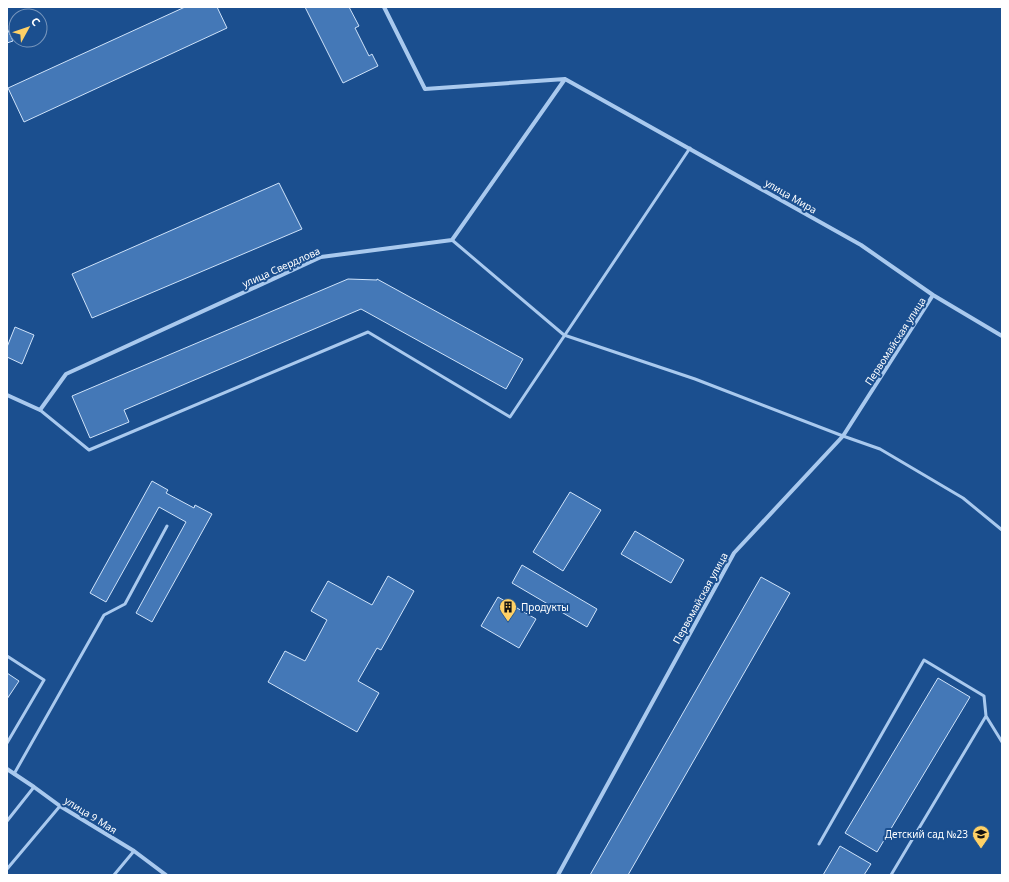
<svg xmlns="http://www.w3.org/2000/svg" width="1009" height="882" viewBox="0 0 1009 882" font-family="'Noto Sans',sans-serif">
<style>
.building{fill:#4478b7;stroke:#cfe3fa}
.lines{fill:none;stroke-linecap:round;stroke-linejoin:round}
.service{stroke:#a9c9ee;stroke-width:3}
.minor{stroke:#a9c9ee;stroke-width:4}
.labels{text-anchor:middle;stroke-width:4;stroke-linejoin:round;paint-order:stroke}
.street-label{font-size:10px;fill:#fff;stroke:#1b4f8f}
.poi-label{font-size:10px;fill:#fff;stroke:#1b4f8f;text-anchor:start}
</style>
<rect width="100%" height="100%" fill="#1b4f8f"/>
<!-- building -->
<path class="building" d="M185,7h32l10,21 -203,94 -16,-34z
M305,7h44l10,19 -4,2 14,28 3,-2 6,12 -35,17z
M7,28l6,13 -6,2z
M279,183l23,46 -210,89 -20,-44z
M348,279l29,1v-1l146,80 -17,30 -145,-80 -237,101 5,12 -39,16 -18,-42z
M15,327l19,8 -12,29 -15,-7v-10z
M152,481l16,9 -2,3 28,15 1,-3 17,9 -60,108 -16,-9 50,-91 -27,-15 -53,95 -16,-9z
M570,492l31,18 -38,61 -30,-19z
M635,531l49,29 -13,23 -50,-29z
M522,565l75,44 -10,18 -75,-44z
M388,576l26,15 -33,59 -4,-2 -19,33 21,12 -22,39 -89,-50 17,-31 20,10 22,-41 -16,-9 17,-30 44,24z
M761,577l29,16 -162,282h-38z
M498,597l38,22 -17,29 -38,-22z
M7,673l12,8 -12,18z
M938,678l32,19 -93,155 -32,-19z
M840,846l31,18 -7,11h-41z"/>
<g class="lines">
<!-- service -->
<path class="service" d="M452,240l112,95 131,44 148,57 37,13 83,49 39,32
M40,410l49,40 279,-118 142,85 180,-269
M7,656l37,24 -37,63
M14,774l90,-159 21,-11 42,-78
M7,821l27,-34
M819,844l105,-184 60,36 2,20
M7,869l53,-63
M114,875l20,-24
M891,875l95,-159 16,26"/>
<!-- minor -->
<path class="minor" d="M384,7l41,82 140,-10
M565,79l296,166 72,50 69,41
M7,395l33,15 26,-36 255,-117 131,-17 113,-161
M7,769l27,18 26,19 74,45 32,24
M558,875l176,-322 109,-117 90,-141"/>
</g>
<!-- icons -->
<defs>
<g id="building-pin" transform="scale(0.9)"><path d="M0 17L-7.5 6A9.5 9.5 0 1 1 7.5 6Z" fill="#ffd166" stroke="#1b4f8f"/><path d="M-4-6H4V6H1V3H-1V6H-4ZM-2.5-4.3h1.7v1.8h-1.7ZM.8-4.3h1.7v1.8H.8ZM-2.5-1h1.7V.8h-1.7ZM.8-1h1.7V.8H.8Z" fill="#111"/></g>
<g id="school-pin" transform="scale(0.9)"><path d="M0 17L-7.5 6A9.5 9.5 0 1 1 7.5 6Z" fill="#ffd166" stroke="#1b4f8f"/><path d="M0-5L7-2L0 1L-7-2ZM-4 1L0 2.5L4 1V4Q0 6-4 4Z" fill="#111"/></g>
</defs>
<g fill-rule="evenodd">
<use href="#building-pin" x="508" y="607"/>
<use href="#school-pin" x="981" y="834"/>
</g>
<g class="labels">
<!-- street labels -->
<g class="street-label">
<text transform="translate(791 196) rotate(30)" y="4">улица Мира</text>
<text transform="translate(281 267) rotate(-24)" y="4">улица Свердлова</text>
<text transform="translate(895 341) rotate(-57)" y="4">Первомайская улица</text>
<text transform="translate(700 598) rotate(-61)" y="4">Первомайская улица</text>
<text transform="translate(91 815) rotate(32)" y="4">улица 9 Мая</text>
</g>
<!-- poi labels -->
<g class="poi-label">
<text x="521" y="611">Продукты</text>
<text x="968" y="838" text-anchor="end">Детский сад №23</text>
</g>
</g>
<!-- border -->
<rect width="1009" height="882" fill="none" stroke="#ffffff" stroke-width="16"/>
<!-- north arrow -->
<g transform="translate(28 28) rotate(50)"><circle r="19" fill="#1b4f8f" stroke="#7695bc"/>
<path d="M0-3L7 15L0 10L-7 15Z" fill="#ffd166"/>
<text y="-6" font-size="11" font-weight="bold" text-anchor="middle" fill="#ffffff">С</text>
</g>
</svg>
